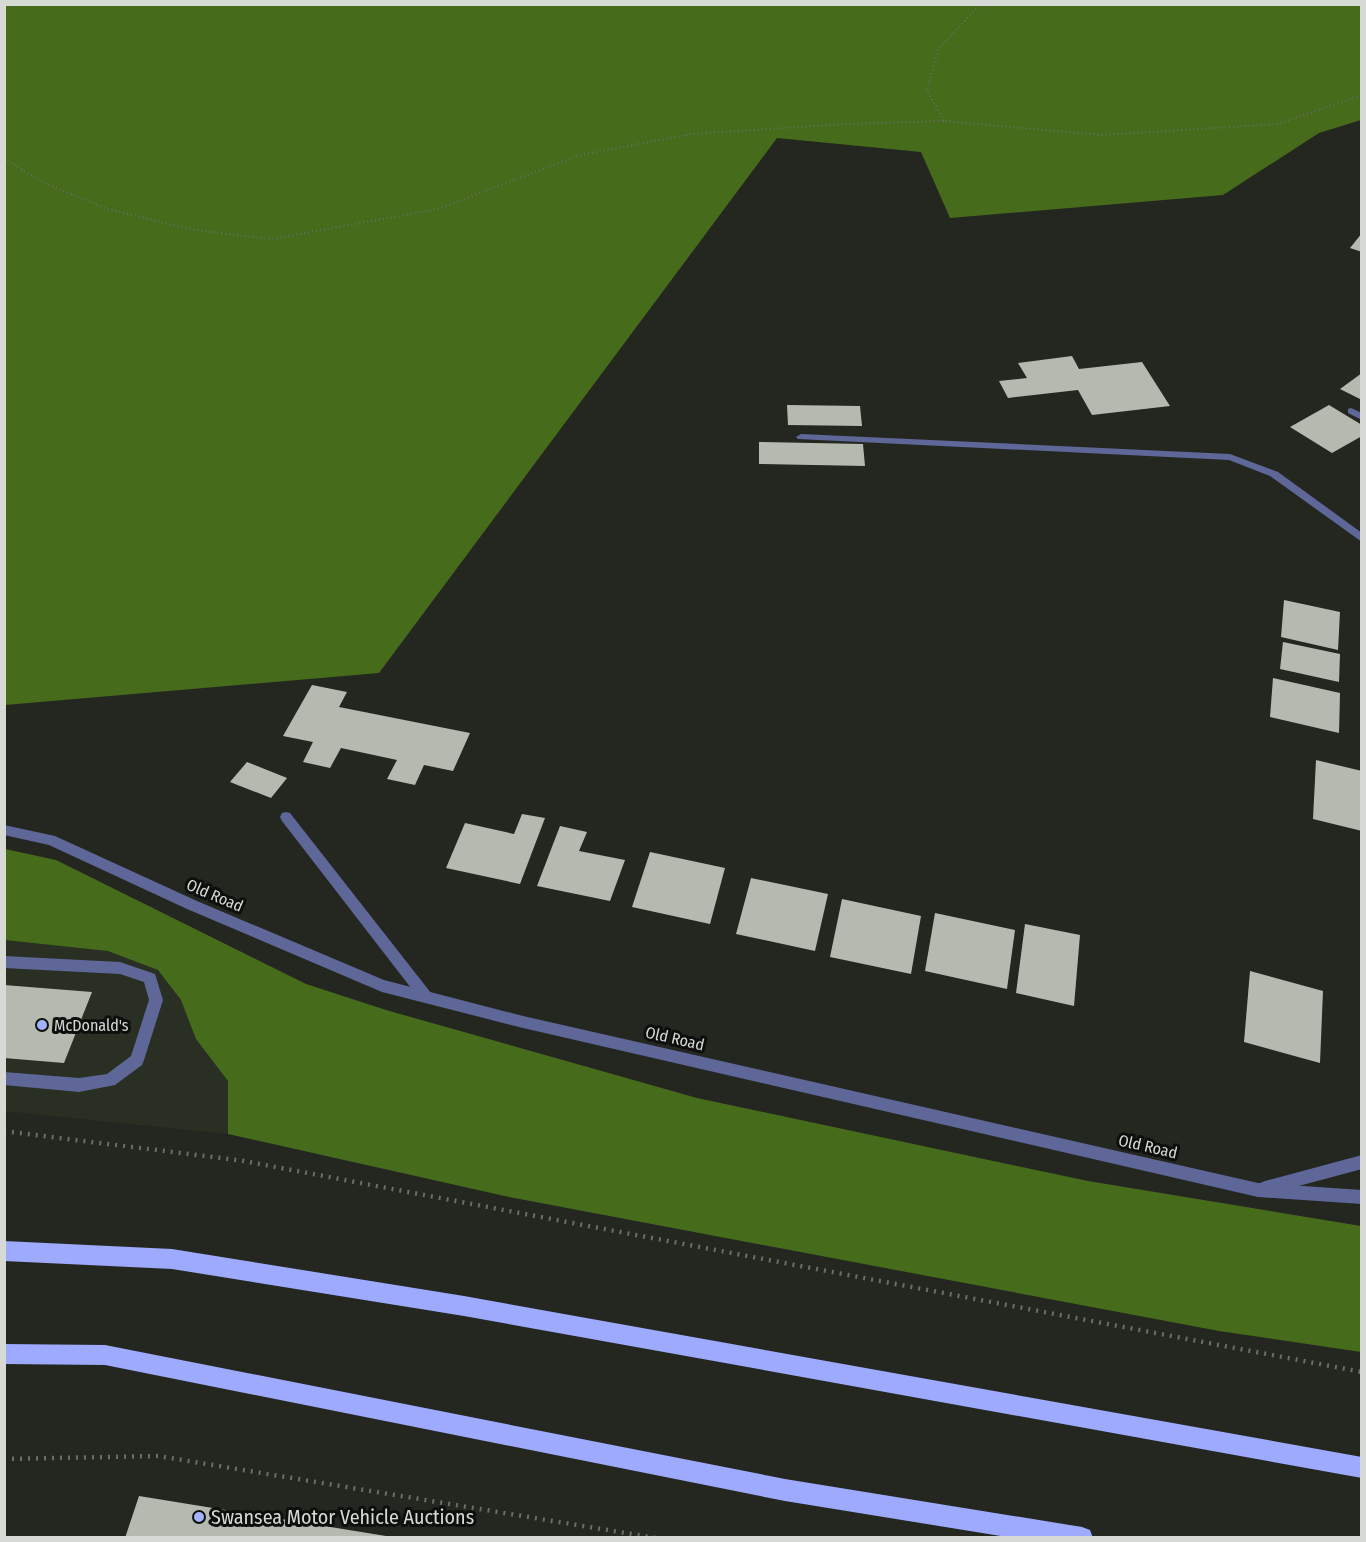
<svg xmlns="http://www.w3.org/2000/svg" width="1366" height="1542" viewBox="0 0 1366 1542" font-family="'Fira Sans Condensed',sans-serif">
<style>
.built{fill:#293023}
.forest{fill:#466b1b}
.building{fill:#b5bab1}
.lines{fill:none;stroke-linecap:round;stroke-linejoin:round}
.path-far1{stroke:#6a6e68;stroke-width:2;stroke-dasharray:1 3;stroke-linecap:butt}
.path{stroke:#6a6e68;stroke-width:4.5;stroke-dasharray:2 6;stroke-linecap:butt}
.service{fill:#5f6799;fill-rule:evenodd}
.minor{fill:#5f6799;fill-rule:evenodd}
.tertiary{fill:#5f6799;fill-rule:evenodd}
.primary{fill:#9eaafd;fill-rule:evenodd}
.poi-dot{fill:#a5b1fc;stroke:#0d0f0c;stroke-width:2}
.labels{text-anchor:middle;stroke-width:6;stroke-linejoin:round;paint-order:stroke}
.street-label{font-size:16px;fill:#d7d9d5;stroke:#0d0f0c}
.poi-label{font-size:16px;fill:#d7d9d5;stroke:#0d0f0c;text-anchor:start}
.near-poi-label{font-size:20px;fill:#d7d9d5;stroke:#0d0f0c;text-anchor:start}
</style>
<rect width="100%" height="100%" fill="#232720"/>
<!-- built -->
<path class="built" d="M4,849l52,11 250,124 80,26 -13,22 -145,102 -223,-23z"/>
<!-- forest -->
<path class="forest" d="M5,4l1356,1v115l-42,13 -96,62 -273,23 -29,-66 -144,-14 -398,535 -374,32z
M5,849l51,11 250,124 80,26 311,88 391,83 273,45v126l-142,-21 -710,-134 -281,-63v-53l-32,-42 -15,-39 -23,-30 -50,-19 -103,-11z"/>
<!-- building -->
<path class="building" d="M1362,233v19l-12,-4z
M1072,356l7,13 63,-7 28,44 -78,9 -14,-25 -70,8 -9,-17 28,-3 -9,-15z
M1362,373v27l-22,-11z
M787,405l73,1 2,20 -74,-1z
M1329,405l33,20v11l-30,17 -42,-26z
M759,442l104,2 2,22 -106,-2z
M1284,600l56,12 -2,38 -57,-13z
M1283,642l57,12 -1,28 -59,-13z
M1273,678l67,15 -1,40 -69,-16z
M312,685l35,7 -8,15 131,26 -17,38 -29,-6 -9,20 -28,-6 10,-19 -56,-12 -11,20 -27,-6 10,-20 -30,-6z
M1316,760l46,11v60l-49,-12z
M247,762l40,16 -16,20 -41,-16z
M522,814l23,4 -25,66 -74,-16 19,-45 49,11z
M560,826l27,6 -8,19 46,9 -15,41 -73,-15z
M650,852l75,16 -15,56 -78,-17z
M751,878l77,16 -13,57 -79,-17z
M842,899l79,17 -10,58 -81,-17z
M935,913l80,17 -8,59 -82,-18z
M1025,924l55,11 -6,71 -58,-13z
M1250,971l73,20 -3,72 -76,-21z
M4,985l88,7 -28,71 -60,-5z
M139,1496l247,40v2h-261z"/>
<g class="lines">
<!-- path-far1 -->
<path class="path-far1" d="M944,121l-17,-31 12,-42 42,-44
M4,158l36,23 67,28 88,21 77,9 166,-30 142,-54 113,-21 152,-10 99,-3 156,14 178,-11 84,-29"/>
<!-- path -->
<path class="path" d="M4,1131l240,30 1118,211
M4,1459l154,-3 498,82"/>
<!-- service -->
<path class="service" d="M1351,408l11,5v7l-14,-7v-4z
M801,434l429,20 48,18 84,61v9l-92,-66 -41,-16 -431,-21 -2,-2z
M286,812l4,1 141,180 2,4 -2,4 -5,2 -5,-2 -139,-180 -2,-4 2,-4z
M4,956l116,6 35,12 8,26 -19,60 -2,5 -27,20 -36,7 -75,-7v-13l75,6 28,-4 24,-18 18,-56 -5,-18 -24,-8 -116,-6z"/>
<!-- minor -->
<path class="minor" d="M1362,1155v14l-97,26 -5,-2 -2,-5 2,-5 5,-2z"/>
<!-- tertiary -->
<path class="tertiary" d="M4,825l51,11 142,65 187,79 139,36 735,167 104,7v14l-104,-7 -735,-169 -141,-36 -195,-83 -138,-64 -45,-10z"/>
<!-- primary -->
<path class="primary" d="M4,1241l168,8 292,47 898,161v21l-898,-162 -292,-47 -168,-8z
M4,1344l101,1 680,134 297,48 8,3 3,8h-80l-228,-37 -680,-136 -101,-1z"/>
</g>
<!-- markers -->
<g class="poi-dot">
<circle cx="42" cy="1025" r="6"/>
<circle cx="199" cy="1517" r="6"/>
</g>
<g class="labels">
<!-- street labels -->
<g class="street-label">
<text transform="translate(215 895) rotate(23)" y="6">Old Road</text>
<text transform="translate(675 1038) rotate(13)" y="6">Old Road</text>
<text transform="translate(1148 1146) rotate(13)" y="6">Old Road</text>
</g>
<!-- poi labels -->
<g class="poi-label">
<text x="54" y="1031">McDonald's</text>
</g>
<!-- near-poi labels -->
<g class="near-poi-label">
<text x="211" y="1524">Swansea Motor Vehicle Auctions</text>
</g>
</g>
<!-- border -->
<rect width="1366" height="1542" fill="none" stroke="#d7d9d5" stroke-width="12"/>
</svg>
